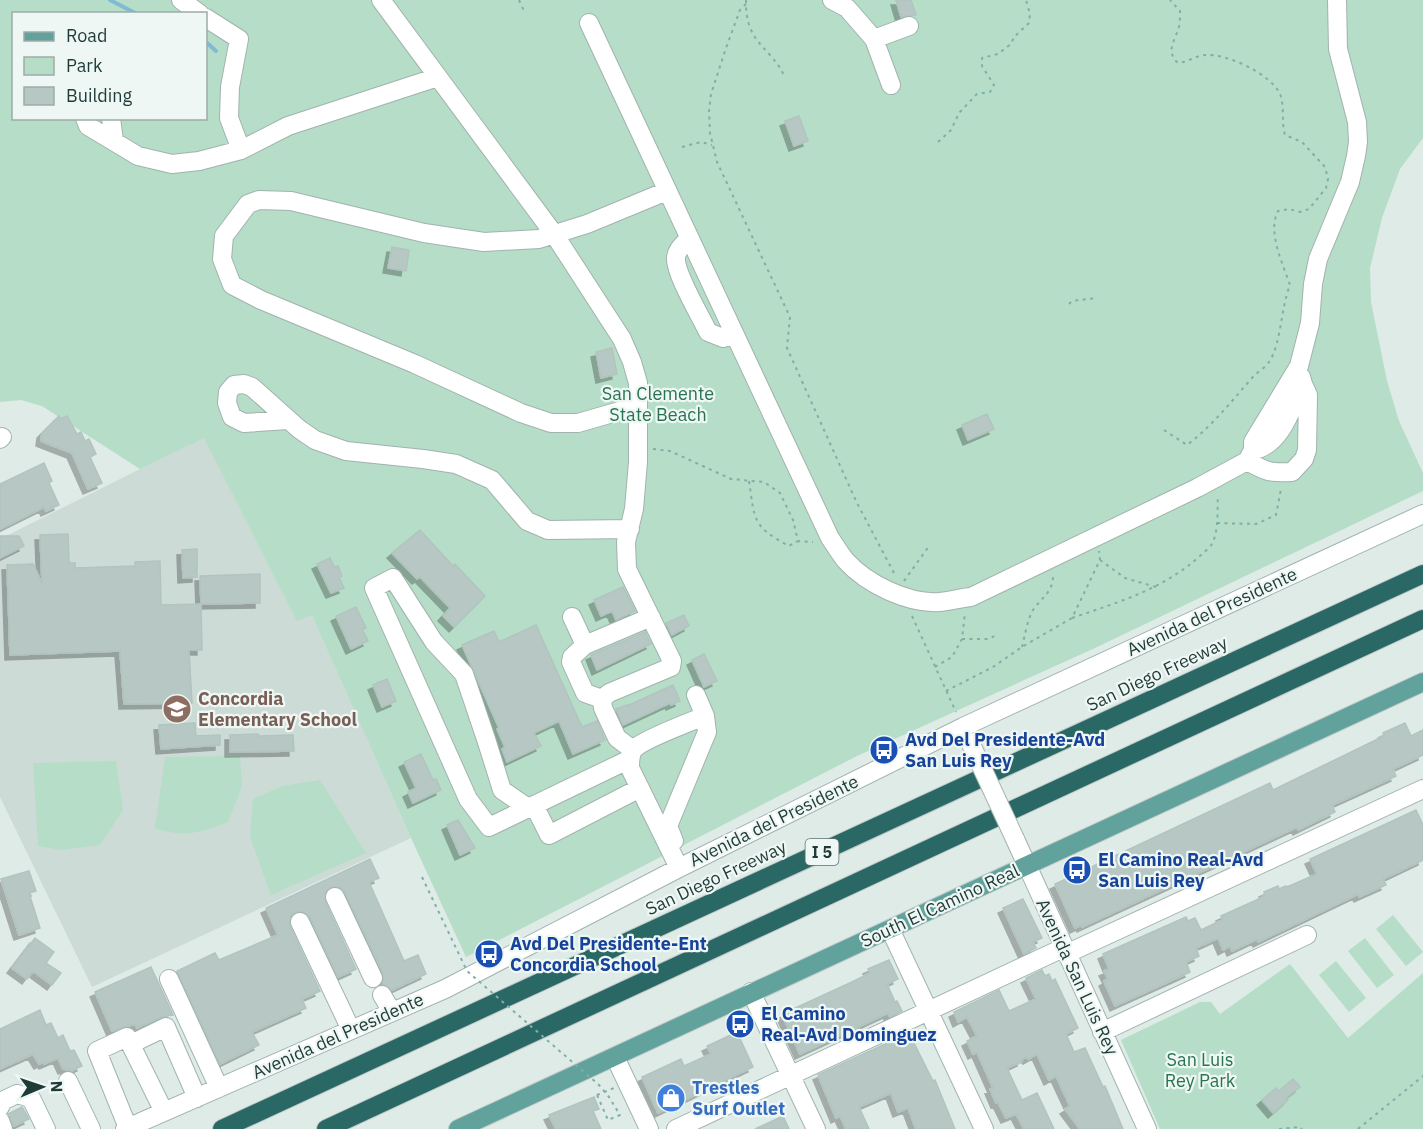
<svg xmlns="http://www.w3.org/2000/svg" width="1423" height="1129" viewBox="0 0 1423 1129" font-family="'IBM Plex Sans',sans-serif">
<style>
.built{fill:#cddbd6}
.green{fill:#b6ddc7;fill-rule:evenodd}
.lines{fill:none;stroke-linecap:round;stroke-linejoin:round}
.stream{stroke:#83bad3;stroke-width:4}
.building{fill:#b7c8c4;stroke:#b1c4bf;stroke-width:1.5;filter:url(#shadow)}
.minor-casing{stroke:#a1b3af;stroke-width:20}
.major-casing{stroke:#c0c8c7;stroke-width:20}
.highway-casing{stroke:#c0c8c7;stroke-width:20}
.path{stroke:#7db0a8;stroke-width:2;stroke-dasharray:3 4.5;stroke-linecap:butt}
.minor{stroke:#fff;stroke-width:18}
.major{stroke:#61a29c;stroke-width:18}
.highway{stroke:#2a6866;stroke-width:18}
.minor-bridge-casing{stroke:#a1b3af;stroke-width:20;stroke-linecap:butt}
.path-bridge{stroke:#7db0a8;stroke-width:2;stroke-dasharray:3 4.5;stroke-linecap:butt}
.minor-bridge{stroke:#fff;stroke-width:18}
.labels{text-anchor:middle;stroke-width:4.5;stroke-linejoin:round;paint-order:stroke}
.shield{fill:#eff7f4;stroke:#5d7370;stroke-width:1.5}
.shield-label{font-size:16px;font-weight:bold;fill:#1f3b38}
.park-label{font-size:18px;fill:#287351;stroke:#eff7f4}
.street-label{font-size:18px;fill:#1f3b38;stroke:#eff7f4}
.education-label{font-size:18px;font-weight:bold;fill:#785e54;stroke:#eff7f4;text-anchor:start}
.transit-label{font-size:18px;font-weight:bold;fill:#164399;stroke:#eff7f4;text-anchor:start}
.shop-label{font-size:18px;font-weight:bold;fill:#366cbe;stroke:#eff7f4;text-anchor:start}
</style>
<defs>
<filter id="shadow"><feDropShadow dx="-5" dy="5" stdDeviation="0" flood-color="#0004"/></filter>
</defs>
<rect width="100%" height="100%" fill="#deebe7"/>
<!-- built -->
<path class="built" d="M204,437l93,183 15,-6 99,224 -319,149 -92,-190v-258z"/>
<!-- green -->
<path class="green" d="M0,0h1423v138l-23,31 -18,49 -12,50 1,34 16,79 12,40 24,52v18l-328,157 -238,108 -391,201 -55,-119 -99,-223 -15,6 -93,-183 -64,31 -98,-63 -21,-6 -21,2zM14,14h192v104h-192z
M240,756l2,31 -14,35c-26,11 -46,16 -73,6l10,-71z
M116,761l7,49 -23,35 -39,5 -23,-4 -5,-83z
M320,780l46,73 -95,42 -21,-58 3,-38 29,-13z
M1393,915l30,37 -17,14 -30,-37z
M1365,938l29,37 -17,13 -29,-37z
M1336,961l30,37 -17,14 -30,-37z
M1290,964l58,74 75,-65v156h-263l-39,-89 79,-38h11l9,12z"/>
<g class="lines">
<!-- stream -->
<path class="stream" d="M110,0l27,14
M206,42l10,9"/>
</g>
<!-- building -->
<path class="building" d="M896,0h15l5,15 -15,2z
M799,116l9,25 -14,5 -9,-25z
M392,247l17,3 -3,21 -18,-3z
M612,348l5,26 -16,4 -5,-26z
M987,414l7,15 -26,11 -6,-15z
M59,416l1,3 7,-3 10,18 4,-2 4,9 4,-2 7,15 -6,3 12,26 -14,6 -16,-36 -31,-12 1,-8z
M44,463l8,18 -3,2 10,22 -13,6 -2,-4 -44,22v-45z
M420,530l33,36 2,-2 30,32 -31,31 -11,-11 7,-8 -30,-31 -3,2 -25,-26z
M68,534l1,29h6v5l60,-2v-4l25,-1 1,44 40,-1 1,46h-13l3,53 -68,1 -4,-53 -110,4 -3,-90 26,-1 9,19 -2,-48z
M0,536h19l5,10 -24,12z
M197,549v28l-14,1 -1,-28z
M330,558l4,9 4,-1 4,10 -3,1 5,11 -13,5 -14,-29z
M260,574v29l-59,1 -1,-28z
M623,587l12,24 -19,9 -4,-9 -11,5 -7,-16z
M356,607l10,21 -4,1 6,12 -17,8 -15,-33z
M684,615l5,11 -17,9 -6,-12z
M536,625l46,102 15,-6 8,19 -32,14 -14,-33 -25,12 7,13 -34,16 -5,-13 3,-2 -8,-18 2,-1 -37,-83 32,-14 5,11z
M645,632l6,12 -54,26 -6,-15z
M704,654l13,27 -13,6 -12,-27z
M387,679l9,22 -14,6 -9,-22z
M673,685l7,16 -9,4 -1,-2 -47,22 -7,-16 11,-4v1z
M195,723l1,13 24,-1v10l-59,4 -2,-24z
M1405,723l6,13 12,-6v25l-30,14 3,7 -64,29 3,7 -37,18 -1,-3 -215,100 -1,-2 -6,3 -20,-44 215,-101 3,7 111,-54 -1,-3z
M258,734v2l35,-1 1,16 -64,1v-17z
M421,754l12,26 3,-1 5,11 -28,13 -5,-11 8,-4 -12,-26z
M1416,810l7,15v35l-40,19 3,6 -27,12 -1,-3 -100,48 -1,-3 -25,12 -2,-5 -7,4 -5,-12 -22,10 3,8 -13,6 4,10 -75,34 -11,-25 4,-2 -4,-8 5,-2 -6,-15 83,-37 2,4 7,-3 6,12 21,-10 -1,-4 40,-18 4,-3 -1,-3 14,-6 1,3 7,-3 1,1 30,-13 -7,-15z
M458,820l17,28 -15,7 -13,-30z
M370,859l9,19 -10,4 35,79 14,-6 8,19 -34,16 -9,-6v-11l-38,-81 -4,-4 -10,-1 -5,4 -1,10 31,68 -18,8 -28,-60 -8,-6 -7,1 -5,4v10l30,65 -18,8 4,9 -54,24 7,13 -39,19 -43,-93 38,-18 4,7 59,-25 -12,-27z
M29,871l7,20 -7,2 11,35 -21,7 -18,-56z
M1023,899l19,39 -9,4 3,6 -12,6 -21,-46z
M35,938l19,14 -8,11 15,10 -9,12 -19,-14 -6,8 -15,-11z
M889,960l9,19 -11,5 8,18 2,-1 5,10 -12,6 -2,-4 -88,41 -18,-40 70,-32 18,-9 -2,-4z
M151,967l22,48 -12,2 -24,11 -2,-4 -23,7 -17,-39z
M1042,970l3,6 4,-2 3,7 3,-2 23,49 -12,6 8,18 11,-4 18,39 2,-1 18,43h-43l-15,-20 5,-3 -14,-30 -7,4 -12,-26 -9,5 -2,-2 -5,3 1,1 -15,7 15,32 15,-7 17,36h-30l-8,-15 -10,4 -8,-16 -2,1 -6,-14 3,-1 -16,-36 -4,2 -6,-13 10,-5 -10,-19 -9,5 -4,-10 45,-22 10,21 27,-12 -10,-21z
M40,1010l6,15 5,-2 7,15 5,-3 7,16 4,-1 8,16 -11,5 -1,-2 -4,1 -1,-2 -2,1 -5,-11 -14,6 -1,-2 -4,2 -6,-10 -33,15v-40z
M737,1032l16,35 -95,46 -16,-36 39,-18 3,7 27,-12 -4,-8z
M909,1033l24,48 2,-1 20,49h-39l-8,-21 -10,4 -7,-19 -32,14 10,22h-23l-6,-13 -4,2 -18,-43z
M1293,1079l7,8 -14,11 2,2 -15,13 -11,-13 14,-12 3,3z
M594,1097l5,12 -6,2 8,18h-45l-7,-14z
M22,1107l7,12 -15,7 -6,-12z
M783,1116l6,13h-34z"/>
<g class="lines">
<!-- minor casing -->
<g class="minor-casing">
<path id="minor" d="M181,0l19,14
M381,0l173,234 68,105 10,23 6,21v79l-4,47 -8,33 1,27 45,92 -1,6 -62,26 -7,6
M832,0l15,8 27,31 35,-13
M206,18l33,21 -9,48 -1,31 12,32
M589,23l241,515c5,7 10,16 16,23 21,23 62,43 93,41 11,-1 22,-4 32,-5l226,-109 50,-27 6,-11v-8l46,-76 11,-43 3,-39 5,-25 32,-77 6,-26 2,-14 -1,-20 -19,-73 -1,-49
M874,39l17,46
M85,118l3,8 50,30 34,8 27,-3 42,-11 47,-24 150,-49
M111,118l3,23
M689,238c-5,6 -12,11 -13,19 -2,15 25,60 32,75l15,6 11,-4
M637,406l-59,17h-27l-30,-10 -106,-49 -154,-64 -29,-15 -10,-26 2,-23 24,-32 11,-4 32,1 133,32 60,9 55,-3 48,-15 80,-33
M288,420l-44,3 -12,-6 -5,-14 1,-11 6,-7 10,-1 8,3 47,42 16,11 31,11 77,8 33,5 36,16 35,41 21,9 82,-1
M0,439l2,-2
M1253,450c28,-4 39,-43 50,-66l-2,-7
M1247,461c20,11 22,12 45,11l12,-13 3,-9 1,-55 -5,-11
M572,617l13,28 -13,12 -1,5 14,31 17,6
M585,645l66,-28
M602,699l1,9 14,30 16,12
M534,805l15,30 91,-47
M528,808l-26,-18 -16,-51 -22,-65 -30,-32 -41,-64 -19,10 94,211 21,28 141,-68
M1015,839l132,290
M674,841l-6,-15 39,-94 -2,-16 -9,-21
M679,868l-49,-100c0,-7 0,-14 4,-19 10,-10 56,-27 71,-33
M335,897l38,81
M300,922l51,108
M890,929l94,200
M1066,954l357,-165
M169,979l50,109
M751,992l65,137
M382,995l10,17
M1102,1032l205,-97
M131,1044l35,-17 31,71
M615,1057l34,72
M68,1081l23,48
M0,1107l2,-6 15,-7 14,4 15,31
M0,1121l3,8
M128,1128l-31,-77 30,-14 37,75
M125,1129l320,-140 234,-121 284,-141 460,-213
M676,1129l387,-181"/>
</g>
<!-- major casing -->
<g class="major-casing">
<path id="major" d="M458,1129l965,-447"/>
</g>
<!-- highway casing -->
<g class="highway-casing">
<path id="highway" d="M222,1129l1201,-555
M326,1129l1097,-510"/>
</g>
<!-- path -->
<path class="path" d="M519,0l5,11
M746,0c-1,46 26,46 39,78
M746,4l-6,6 -14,38 -15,46 -2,17 1,22 7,29 73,155 -3,31 69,153 39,74
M938,142l13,-12 8,-17 18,-19 13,-2 4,-7 -12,-19v-8l16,-4 13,-10 3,-7 15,-14 1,-9 -4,-14
M682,147l19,-5 11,3
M1069,304l3,-3 25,-3
M1164,430l23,15c25,-19 44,-43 65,-67 5,-6 13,-10 17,-16 12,-17 12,-55 21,-77 -7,-21 -23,-53 -12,-74l11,-2 11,3 9,-3 17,-21 2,-9 -3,-12 -23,-25 -17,-7c-4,-13 0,-28 -5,-41 -9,-20 -54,-41 -75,-39 -10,1 -17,7 -27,8 -13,-12 -3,-22 1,-36 1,-5 1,-11 1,-16l-10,-11
M653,449l17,2 61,28 33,3 16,11 13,27 5,21 15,1
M749,481c6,40 3,45 40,65l9,-5
M1217,523l39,1 20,-9 5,-26
M1100,560l25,18 31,9
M904,581l25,-35
M912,616l44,96
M1072,618c47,-16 92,-29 129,-63 4,-4 10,-8 12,-13 6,-15 4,-32 5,-47
M962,639h26l9,-4
M1022,647c3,-11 5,-27 11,-37 8,-12 21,-18 20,-36
M935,667l17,-10 10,-18 3,-26
M946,691l47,-24 29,-20 50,-29 28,-58 -1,-9
M597,1095l17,-7
M1279,1129l21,-2 2,2
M1358,1129l65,-53"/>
<!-- minor -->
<use href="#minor" class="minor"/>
<!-- major -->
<use href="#major" class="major"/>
<!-- highway -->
<use href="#highway" class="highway"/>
<!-- minor-bridge casing -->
<g class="minor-bridge-casing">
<path id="minor-bridge" d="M970,742l45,97"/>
</g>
<!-- path-bridge -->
<path class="path-bridge" d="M422,877l45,94 132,114 10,12 11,18 -12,5 -11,-25"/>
<!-- minor-bridge -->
<use href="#minor-bridge" class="minor-bridge"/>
</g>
<!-- icons -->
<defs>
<g id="school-disc" transform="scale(1.5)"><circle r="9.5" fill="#8d6e63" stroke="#eff7f4"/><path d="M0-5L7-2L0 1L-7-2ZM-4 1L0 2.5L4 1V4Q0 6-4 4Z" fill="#fff"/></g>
<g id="bus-disc" transform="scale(1.5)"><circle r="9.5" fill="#1a4fb4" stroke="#eff7f4"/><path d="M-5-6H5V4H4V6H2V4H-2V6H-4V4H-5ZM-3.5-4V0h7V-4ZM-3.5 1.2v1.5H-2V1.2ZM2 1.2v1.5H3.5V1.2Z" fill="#fff"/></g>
<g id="shop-disc" transform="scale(1.5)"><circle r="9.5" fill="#3f7fe0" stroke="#eff7f4"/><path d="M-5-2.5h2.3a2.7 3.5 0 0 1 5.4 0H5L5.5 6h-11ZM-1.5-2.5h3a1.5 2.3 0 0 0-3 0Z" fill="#fff"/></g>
</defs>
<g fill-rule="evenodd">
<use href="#school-disc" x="177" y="709"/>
<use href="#bus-disc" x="884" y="750"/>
<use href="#bus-disc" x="1077" y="870"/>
<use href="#bus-disc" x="489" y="954"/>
<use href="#bus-disc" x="740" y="1024"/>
<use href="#shop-disc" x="671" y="1098"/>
</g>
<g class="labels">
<!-- shield labels -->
<rect class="shield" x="805.5" y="839" width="33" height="26" rx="4.5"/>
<g class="shield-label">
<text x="822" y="858">I 5</text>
</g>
<!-- park labels -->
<g class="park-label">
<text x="658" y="400">San Clemente<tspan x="658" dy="21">State Beach</tspan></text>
<text x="1200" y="1066">San Luis<tspan x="1200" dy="21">Rey Park</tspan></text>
</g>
<!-- street labels -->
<g class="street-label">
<text transform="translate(1212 612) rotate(-25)" y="6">Avenida del Presidente</text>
<text transform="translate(1157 674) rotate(-25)" y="6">San Diego Freeway</text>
<text transform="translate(774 821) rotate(-26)" y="6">Avenida del Presidente</text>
<text transform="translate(716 878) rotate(-25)" y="6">San Diego Freeway</text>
<text transform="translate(940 906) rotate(-25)" y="6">South El Camino Real</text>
<text transform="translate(1077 977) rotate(65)" y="6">Avenida San Luis Rey</text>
<text transform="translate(338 1036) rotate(-24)" y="6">Avenida del Presidente</text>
</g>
<!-- education labels -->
<g class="education-label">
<text x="198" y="705">Concordia<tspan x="198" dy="21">Elementary School</tspan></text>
</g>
<!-- transit labels -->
<g class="transit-label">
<text x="905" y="746">Avd Del Presidente-Avd<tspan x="905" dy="21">San Luis Rey</tspan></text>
<text x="1098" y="866">El Camino Real-Avd<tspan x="1098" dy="21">San Luis Rey</tspan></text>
<text x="510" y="950">Avd Del Presidente-Ent<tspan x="510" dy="21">Concordia School</tspan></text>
<text x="761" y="1020">El Camino<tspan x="761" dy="21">Real-Avd Dominguez</tspan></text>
</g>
<!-- shop labels -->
<g class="shop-label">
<text x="692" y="1094">Trestles<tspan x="692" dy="21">Surf Outlet</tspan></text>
</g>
</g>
<!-- legend -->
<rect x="12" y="12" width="195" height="108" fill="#eff7f4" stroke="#9caca9" stroke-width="1.5"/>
<rect x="24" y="32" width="30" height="9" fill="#61a29c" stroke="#9caca9" stroke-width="1.5"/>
<text x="66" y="42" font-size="18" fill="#1f3b38">Road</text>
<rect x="24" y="57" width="30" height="18" fill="#b6ddc7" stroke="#9caca9" stroke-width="1.5"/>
<text x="66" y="72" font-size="18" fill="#1f3b38">Park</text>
<rect x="24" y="87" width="30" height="18" fill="#b7c8c4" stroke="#9caca9" stroke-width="1.5"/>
<text x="66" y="102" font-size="18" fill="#1f3b38">Building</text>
<!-- north arrow -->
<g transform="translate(42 1087) rotate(88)" stroke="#eff7f4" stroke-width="4.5" paint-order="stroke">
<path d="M0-4.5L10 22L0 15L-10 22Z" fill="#1f3b38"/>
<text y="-9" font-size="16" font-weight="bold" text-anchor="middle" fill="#1f3b38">N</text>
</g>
</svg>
